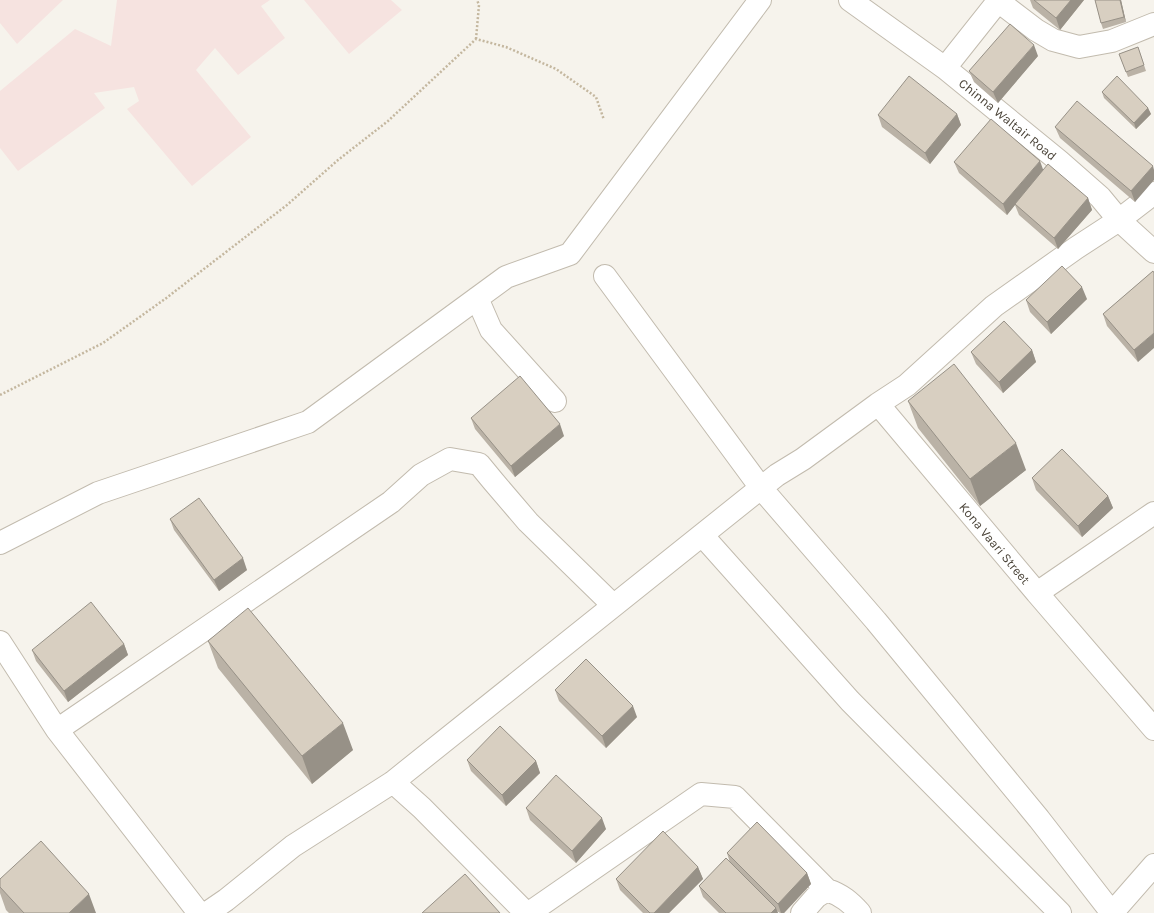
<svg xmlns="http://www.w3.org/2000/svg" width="1154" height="913" viewBox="0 0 1154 913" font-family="Karla,sans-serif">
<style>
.medical{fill:#f6e3e0}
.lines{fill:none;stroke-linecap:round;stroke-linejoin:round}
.minor-casing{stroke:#c2bbae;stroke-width:24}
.path{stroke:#c4b79f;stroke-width:2.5;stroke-dasharray:2 2;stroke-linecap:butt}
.minor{stroke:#fff;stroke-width:22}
.wall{fill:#bab2a6}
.shaded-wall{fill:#979187}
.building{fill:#d8cfc1;stroke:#979187}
.labels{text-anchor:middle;stroke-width:4;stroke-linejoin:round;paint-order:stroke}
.street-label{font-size:13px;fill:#4b4439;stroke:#fff}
</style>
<rect width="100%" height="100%" fill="#f6f3ec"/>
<!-- medical -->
<path class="medical" d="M0,0h63l-46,44 -17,-21z
M117,0h153l-9,6 24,32 -47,37 -23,-27 -19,22 55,67 -59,49 -65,-77 12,-8 -5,-14 -40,6 11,15 -87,63 -18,-23v-57l75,-62 36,17z
M304,0h87l11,10 -53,44z"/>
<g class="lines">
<!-- minor casing -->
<g class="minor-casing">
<path id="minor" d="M850,0l95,68 114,93 41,36 19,23 35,32
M998,1l38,29 17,10 26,7 33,-6 42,-17
M945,68l54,-68
M605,276l156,212 115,133 163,198 73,94
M477,298l14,32 64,71
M878,404l159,189 117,-80
M702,535l148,166 210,212
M0,543l98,-50 210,-71 198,-145 64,-23 190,-254
M1037,593l117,136
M0,642l57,88 142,183
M57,730l334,-228 30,-27 29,-16 29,5 14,17 35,41 85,83
M393,782l29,26 104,105
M207,913l19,-13 67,-54 100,-64 384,-307 26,-16 75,-55 29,-19 87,-79 82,-58 43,-28 35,-27
M529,913l172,-119 34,3 92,93
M802,913l14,-16 11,-7c15,5 23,12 33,23
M1112,913l42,-48"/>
</g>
<!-- path -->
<path class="path" d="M476,39l3,-34 -2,-5
M0,395l103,-52 62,-44 122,-94 51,-45 50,-39 88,-82 30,8 50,22 40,28 8,23"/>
<!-- minor -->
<use href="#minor" class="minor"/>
</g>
<!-- wall -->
<path class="wall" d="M1030,0h54l-24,30 -27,-22z
M1095,0h26l5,22 -23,7 -2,-6z
M1138,47l8,24 -18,6 -9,-23z
M1038,56l-40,47 -24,-21 -5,-11z
M1102,92l46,16 3,6 -15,15 -32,-31z
M957,114l4,11 -31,39 -48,-37 -4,-12z
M1055,127l99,43 -19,32 -75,-64z
M954,162l89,8 45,28 4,12 -34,39 -39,-34 -4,-10 -8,10 -48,-42z
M1153,271l-15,91 -31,-36 -4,-12z
M1087,299l-36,35 -21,-22 -4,-12z
M1032,350l4,12 -33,31 -27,-29 -5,-12z
M908,401l118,69 -46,36 -62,-78z
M471,418l93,18 -49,41 -40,-48z
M1032,478l76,18 5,12 -31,29 -46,-47z
M170,519l77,51 -28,21 -45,-61z
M208,641l145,109 -41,34 -94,-116z
M124,644l4,11 -60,47 -32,-41 -4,-11z
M555,690l82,27 -31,31 -47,-47z
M467,760l69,1 4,12 -34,33 -35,-35z
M526,808l80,21 -30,34 -46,-43z
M727,853l80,20 4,11 -27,29h-4l-3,-2 1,2h-59l-16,-16 -4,-11 31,-23z
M698,867l5,12 -34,34h-26l-23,-23 -4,-11z
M0,879l96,34h-87l-3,-3 -6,-17z"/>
<!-- shaded-wall -->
<path class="shaded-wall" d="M1071,0h13l-24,30 -4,-12z
M1120,0h1l5,22 -2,-5z
M1034,45l4,11 -40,47 -5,-11z
M1148,108l3,6 -15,15 -2,-6z
M957,114l4,11 -31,39 -5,-11z
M1040,161l4,11 -29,32v1l-8,10 -4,-11z
M1153,166l1,4v10l-19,22 -4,-11z
M1088,198l4,12 -34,39 -4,-11z
M1082,287l5,12 -36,35 -4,-12z
M1154,333v15l-16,14 -4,-12z
M1032,350l4,12 -33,31 -4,-11z
M560,424l4,12 -49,41 -4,-11z
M1016,443l10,27 -46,36 -10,-27z
M1108,496l5,12 -31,29 -4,-11z
M243,558l4,12 -28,21 -5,-11z
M124,644l4,11 -60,47 -4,-11z
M633,706l4,11 -31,31 -4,-12z
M343,723l10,27 -41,34 -10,-28z
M536,761l4,12 -34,33 -4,-11z
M602,818l4,11 -30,34 -4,-12z
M698,867l5,12 -34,34h-15z
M807,873l4,11 -27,29h-3l-3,-9z
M89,894l7,19h-27z
M776,908l2,5h-7z"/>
<!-- building -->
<path class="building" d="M1034,0h37l-15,18z
M1095,0h25l4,17 -23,6z
M1010,24l24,21 -41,47 -24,-21z
M1138,47l6,18 -18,7 -7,-18z
M909,76l48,38 -32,39 -47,-38z
M1117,76l31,32 -14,15 -32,-31z
M1077,101l76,65 -22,25 -76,-64z
M991,119l49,42 -37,43 -49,-42z
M1048,164l40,34 -34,40 -39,-34z
M1062,266l20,21 -35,35 -21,-22z
M1153,271l1,2v60l-20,17 -31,-36z
M1004,321l28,29 -33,32 -28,-30z
M954,364l62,79 -46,36 -62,-78z
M520,376l40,48 -49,42 -40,-48z
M1062,449l46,47 -30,30 -46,-48z
M199,498l44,60 -29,22 -44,-61z
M91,602l33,42 -60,47 -32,-41z
M248,608l95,115 -41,33 -94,-115z
M586,659l47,47 -31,30 -47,-46z
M500,726l36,35 -34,34 -35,-35z
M556,775l46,43 -30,33 -46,-43z
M757,822l50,51 -29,31 -51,-51z
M663,831l35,36 -44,46h-4l-34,-34z
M41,841l48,53 -20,19h-45l-24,-26v-8z
M726,858l50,50 -5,5h-45l-27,-27z
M465,874l35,39h-78z"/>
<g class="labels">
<!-- street labels -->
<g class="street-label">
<text transform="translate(1008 119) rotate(39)" y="5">Chinna Waltair Road</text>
<text transform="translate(995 543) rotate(50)" y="5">Kona Vaari Street</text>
</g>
</g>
</svg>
